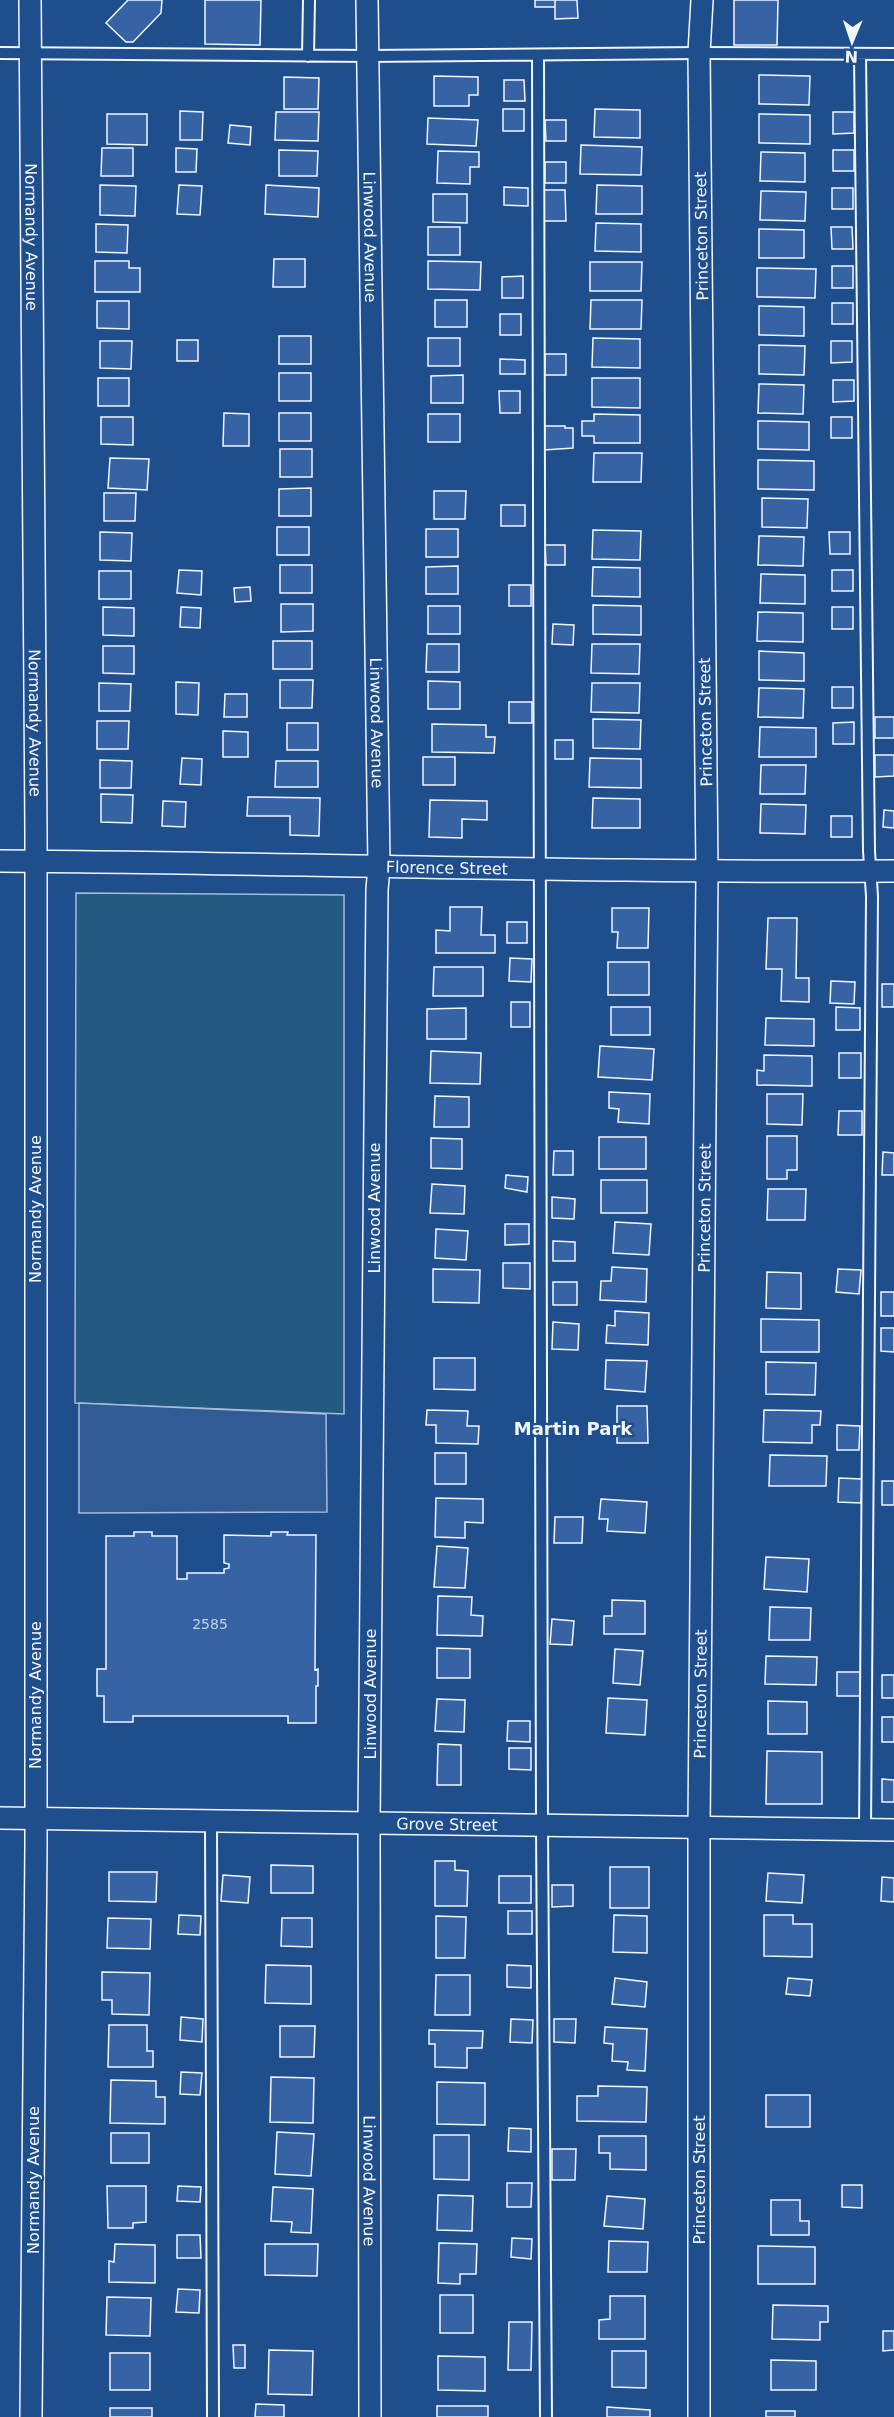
<svg xmlns="http://www.w3.org/2000/svg" width="894" height="2417" viewBox="0 0 894 2417" font-family="'DejaVu Sans',sans-serif">
<style>
.green{fill:#245a82;stroke:#a8bbd7;stroke-width:1.5}
.parking{fill:#305b95;stroke:#a8bbd7;stroke-width:1.5}
.building{fill:#3563a3;stroke:#f2f6ff;stroke-width:1.5}
.lines{fill:none;stroke-linecap:round;stroke-linejoin:round}
.service-casing{stroke:#f2f6ff;stroke-width:14}
.minor-casing{stroke:#f2f6ff;stroke-width:24}
.service{stroke:#1f4e8c;stroke-width:10}
.minor{stroke:#1f4e8c;stroke-width:21}
.labels{text-anchor:middle;stroke-width:4.5;stroke-linejoin:round;paint-order:stroke}
.number-label{font-size:14px;fill:#c3d1e8}
.street-label{font-size:16px;fill:#f2f6ff;stroke:#1f4e8c}
.neighbourhood-label{font-size:18px;font-weight:bold;fill:#f2f6ff;stroke:#1f4e8c}
</style>
<rect width="100%" height="100%" fill="#1f4e8c"/>
<!-- green -->
<path class="green" d="M76,893l268,2v519l-269,-11z"/>
<!-- parking -->
<path class="parking" d="M79,1403l247,11 1,98 -248,1z"/>
<!-- building -->
<path class="building" d="M128,0h34l-1,13 -28,29h-7l-20,-19z
M205,0h56l-1,45 -55,-1z
M535,0h20v7h-20z
M555,0h22l1,18 -23,1z
M734,0h44l-1,45h-43z
M759,75l51,1 -1,29 -50,-1z
M434,76l44,1v18h-9v11h-35z
M284,77l35,1 -1,31h-34z
M504,80h20l1,21h-21z
M503,109h21v22h-21z
M595,109l45,1v28l-46,-1z
M180,111l23,1 -1,28h-22z
M276,112h43l-1,29 -43,-1z
M833,112h21v21l-21,1z
M107,114h40v31l-40,-1z
M759,114l51,1v29l-51,-1z
M428,118l50,2 -2,26 -49,-2z
M545,120h21v21h-20z
M230,125l21,2 -1,18 -22,-2z
M581,145l61,2 -1,28 -61,-1z
M102,148h31v28h-32z
M176,148l21,1 -1,23h-20z
M279,150l39,1 -1,25h-38z
M833,150h21v21h-21z
M438,151l41,1v15h-9v17l-33,-1z
M761,152l44,1v29l-45,-1z
M545,162h21v21h-21z
M100,185l36,1 -1,30 -35,-1z
M179,185l23,1 -2,29 -23,-1z
M266,185l53,3 -1,29 -53,-3z
M597,185l45,1v28h-46z
M504,187l24,1v18l-24,-1z
M832,188h21v21h-21z
M544,190h21l1,31h-22z
M761,191l45,1 -1,29 -45,-1z
M433,194h34v29l-34,-1z
M596,223l45,1v28l-46,-1z
M96,224l32,1 -1,28 -31,-1z
M428,227h32v28h-32z
M831,227h21l1,22h-21z
M759,229l45,1v28h-45z
M274,259h31v28h-32z
M95,261h34v7h11v24h-45z
M428,261l53,1 -1,28 -52,-1z
M590,262h52l-1,29h-51z
M832,266h21v22h-21z
M757,268l59,1 -1,29 -58,-1z
M523,276v22h-21v-21z
M435,300h32v27h-32z
M591,300h51l-1,29h-51z
M97,301h32v28l-32,-1z
M832,303h21v21h-21z
M759,306l45,1v29l-45,-1z
M500,314h21v21h-21z
M279,336h32v28h-32z
M428,338h32v28h-32z
M593,338l47,1v29l-48,-1z
M177,340h21v21h-21z
M100,341h32l-1,28 -31,-1z
M831,341h21v21l-21,1z
M759,345l46,1 -1,29 -45,-1z
M545,354h21v21h-21z
M500,359l25,1v14h-25z
M279,373h32v28h-32z
M463,375v28h-32v-27z
M98,378h31v28h-31z
M592,378h48v30l-48,-1z
M833,380h21v21l-21,1z
M759,384l45,1 -1,29 -45,-1z
M499,391h21v22h-20z
M224,413l25,1v32h-26z
M279,413h32v28h-32z
M428,414h32v28h-32z
M594,414l46,1v28h-46v-7h-12v-15h12z
M101,417h32v28l-32,-1z
M831,417h21v21h-21z
M758,421l51,1v28l-51,-1z
M545,426h20v2h8v20l-29,2z
M280,449h32v28h-32z
M594,453h48l-1,29h-48z
M110,458l39,1 -2,31 -39,-2z
M758,460l56,1v29l-56,-1z
M311,488v28h-32v-27z
M434,491h32l-1,28h-31z
M104,493h32l-1,28h-31z
M762,498l46,1 -1,29 -45,-1z
M501,505h24v21h-24z
M277,527h32v28h-32z
M426,529h32v28h-32z
M593,530l48,1 -1,29 -48,-1z
M100,532l32,1 -1,28 -31,-1z
M829,532h21v22h-20z
M759,536l45,1 -1,29 -45,-1z
M545,545h20v20h-19z
M280,565h32v28h-32z
M458,566v28h-32v-27z
M593,567l47,1v29l-48,-1z
M179,570l23,1 -1,24 -24,-2z
M832,570h21v21h-21z
M99,571h32v28h-32z
M761,574l44,1v29l-45,-1z
M509,585h22v21h-22z
M250,587l1,14 -16,1 -1,-14z
M281,604h32v27l-32,1z
M593,605l48,1v29l-48,-1z
M428,606h32v28h-32z
M103,607l31,1v28l-31,-1z
M181,607l20,1 -1,20 -20,-1z
M832,607h21v22h-21z
M758,612l45,1v29l-46,-1z
M553,624l21,1 -1,20 -21,-1z
M273,641h39v28h-39z
M427,644h32v28h-33z
M592,644h48l-1,30 -48,-1z
M103,646h31v28l-31,-1z
M759,651l45,2v28l-45,-1z
M280,680h33l-1,28h-32z
M428,681l32,1v27h-32z
M176,682l23,1 -1,32 -22,-1z
M99,683l32,1 -1,27h-31z
M592,683h48l-1,30 -48,-1z
M832,687h21v21h-21z
M759,688l45,1 -1,29 -45,-1z
M225,694h22v23h-23z
M509,702h23v21h-23z
M875,717h19v21h-19z
M593,719l48,1 -1,29 -47,-1z
M97,721h32l-1,28h-31z
M854,722v22h-21v-21z
M287,723h31v27h-31z
M432,724l54,1v12h9l-1,16 -62,-1z
M760,727l56,1v29h-57z
M223,731l25,1v25h-25z
M555,740h18v19h-18z
M875,755h19v21l-19,1z
M423,757h32v28h-32z
M182,758l20,1 -1,26 -21,-1z
M590,758l51,1v29l-52,-1z
M100,760l32,1 -1,27h-31z
M276,761h42v26h-43z
M761,765h45l-1,29h-45z
M101,794l32,1 -1,28 -31,-1z
M248,797l72,1 -1,38 -29,-1v-19h-43z
M593,798l47,1v29h-48z
M430,800l57,1v19l-25,-1v19l-33,-1z
M163,801l23,1 -1,25 -23,-1z
M761,804l45,1 -1,29 -45,-1z
M884,810l10,1v17l-11,-1z
M831,816h21v21h-21z
M450,907h32l-1,28h14v18h-59v-23l14,1z
M612,908h37l-1,40h-31l1,-16h-6z
M768,918h29l-1,60h13v24l-28,-1 1,-32h-16z
M507,922h20v21h-20z
M510,958l22,1 -1,23 -22,-1z
M608,962h41v33h-41z
M434,967h49v29h-50z
M831,981l24,1 -1,22 -24,-1z
M882,984h12v23h-12z
M511,1002h19v25h-19z
M611,1007h39v28h-39z
M836,1007l24,1v22h-24z
M466,1008v31h-39v-30z
M766,1018l48,1v27l-49,-1z
M600,1046l54,3 -2,31 -54,-3z
M431,1051l50,2 -1,31 -50,-1z
M839,1053h22v25h-22z
M764,1055l48,1v30l-55,-1v-15l7,1z
M609,1092l41,2 -1,30 -31,-2 1,-13 -10,-1z
M767,1094h36l-1,31 -35,-1z
M435,1096l34,1v30h-35z
M839,1111h23v24h-24z
M767,1136h30v34h-10v9h-20z
M599,1137h47v32h-47z
M431,1138l31,1v30l-31,-1z
M554,1151h19v24h-20z
M883,1152l11,1v22h-12z
M506,1175l22,2 -1,15 -22,-4z
M601,1180h46v33h-46z
M432,1184l33,2 -1,28 -34,-1z
M768,1189h38l-1,31h-38z
M552,1197l23,2 -1,20 -22,-1z
M615,1222l36,2 -2,31 -36,-2z
M505,1224h24v20l-24,1z
M436,1229l32,2 -2,29 -31,-2z
M553,1241l22,1v19h-22z
M503,1263h27v26l-27,-1z
M612,1267l35,2 -1,33 -46,-2 1,-19h10z
M433,1269l47,1 -1,33 -46,-1z
M838,1269l23,1 -2,24 -23,-2z
M767,1272l34,1v36l-35,-1z
M553,1282h24v23h-24z
M881,1292h13v24h-13z
M615,1311l34,2 -1,32 -42,-2 1,-18 8,1z
M761,1319l58,1v32h-58z
M553,1322l26,2 -1,26 -26,-1z
M881,1328h13v24l-13,-1z
M434,1358h41v32l-41,-1z
M606,1360l41,1 -2,31 -40,-3z
M766,1362l50,1 -1,32 -49,-1z
M617,1406h30l1,37h-31z
M427,1410l41,1 -1,15h12l-1,18 -42,-1v-18h-10z
M764,1410l57,1 -1,14h-8v18l-49,-1z
M837,1425l23,1 -1,24h-22z
M435,1453h31v31h-31z
M770,1455l57,1 -1,30h-57z
M839,1478l23,1 -1,24 -23,-1z
M882,1481h12v24h-12z
M436,1498l47,1v24l-18,-1v16l-30,-1z
M601,1499l46,3 -2,31 -38,-2 1,-12h-9z
M555,1517h28l-1,26h-28z
M134,1532h18v4h25v43h10v-6h37v-4l5,-1v-4l-5,-1v-28l47,1v-4h17l-1,3h29l-1,135 3,-1v17h-2v37h-28v-7h-155v6h-29v-26h-7v-27h9v-133h28z
M437,1546l31,2 -3,40 -31,-1z
M766,1557l43,2 -2,33 -43,-3z
M438,1596l34,1 -1,18 12,1 -1,20 -45,-1z
M612,1600l33,1v33h-41v-18h8z
M770,1607l41,1 -1,32h-41z
M552,1619l22,2 -2,24 -22,-1z
M437,1648l33,1v29h-33z
M615,1649l28,2 -3,34 -27,-2z
M766,1656l51,1 -1,28 -51,-1z
M837,1672h23v24h-23z
M882,1675h12v23h-12z
M608,1698l39,2 -2,35 -39,-2z
M437,1699l28,1 -1,32 -29,-1z
M768,1701l39,1v32h-39z
M882,1717h12v25h-12z
M508,1721h22v21l-23,-1z
M438,1744l23,1v40h-24z
M509,1748h22v22l-22,-1z
M767,1751l55,1v52h-56z
M882,1779l12,1v22h-12z
M435,1861h20v9l13,1 -1,35h-32z
M271,1865l42,1v27h-42z
M610,1867h39v41h-39z
M109,1872h48l-1,30 -47,-1z
M768,1873l36,2 -2,28 -36,-2z
M223,1875l27,2 -2,26 -27,-2z
M499,1876h32v27h-32z
M882,1877l12,1v24l-13,-1z
M552,1885h21v21l-21,1z
M508,1911h24v23h-24z
M179,1915l22,1 -1,19 -22,-1z
M614,1915l33,1v37l-34,-1z
M764,1915h29v9h19v33l-48,-1z
M436,1916l30,1 -1,41h-29z
M108,1918l43,1 -1,30 -43,-1z
M282,1918h30v29l-31,-1z
M266,1965l45,1v38l-46,-1z
M507,1965l24,1v22l-24,-1z
M102,1972l48,1 -1,42 -37,-1v-14h-10z
M436,1975h34v40h-35z
M615,1978l32,4 -2,25 -33,-3z
M788,1978l24,2 -2,16 -24,-2z
M181,2017l22,2 -1,23 -22,-2z
M511,2019l22,1 -1,23 -22,-1z
M554,2019h22l-1,24 -21,-1z
M109,2025h38v26h6v16h-45z
M280,2026h35l-1,31h-34z
M605,2027l42,2 -2,42 -18,-1 1,-8 -16,-1 1,-17 -9,-1z
M429,2030l54,1 -1,17h-15v20l-32,-1v-23h-6z
M181,2072l21,1 -2,22 -20,-1z
M271,2077l43,1 -1,45 -43,-1z
M111,2080l45,1v16h9v27l-55,-1z
M437,2082l48,1v42l-48,-1z
M598,2086l49,1 -1,35 -69,-1v-25h21z
M766,2095h44v32h-44z
M509,2128l22,1v23l-23,-1z
M277,2132l37,2 -3,42 -36,-2z
M111,2133h38v30h-38z
M434,2135h35v45l-35,-1z
M599,2136h47v34l-36,-1v-16h-11z
M552,2149h24l-1,31h-23z
M507,2183h25l-1,24h-24z
M842,2185h20v23l-20,-1z
M107,2186h39v36l-13,1v5h-25z
M178,2186l23,1 -1,15 -23,-1z
M273,2187l40,2 -2,44 -20,-1 1,-10 -21,-1z
M438,2195l35,1 -1,35 -35,-1z
M607,2196l38,3 -2,30 -39,-3z
M771,2200h29v21h9v14h-38z
M177,2235h23l1,23h-24z
M512,2238l20,1 -1,20 -20,-2z
M609,2241l39,1 -1,30h-39z
M439,2243l38,1 -1,30h-16v10l-22,-1z
M115,2244l40,1v38l-46,-1v-21l5,1z
M265,2244h53l-1,32 -52,-1z
M758,2246l57,1v37h-57z
M178,2289l22,1 -1,23 -23,-1z
M440,2295h33v38h-33z
M610,2296h35v43h-46v-19l11,-1z
M107,2297l44,1 -1,38 -44,-1z
M773,2305l55,1v16h-8v18l-48,-1z
M509,2322h23l-1,48h-23z
M883,2331h11v19l-11,1z
M233,2345h12v23h-11z
M269,2350l44,1 -1,44 -44,-1z
M612,2351h34v37l-34,-1z
M110,2353h40v37h-40z
M438,2356l47,1v34l-47,-1z
M771,2360l45,1v29h-45z
M256,2404l28,1v12h-29z
M437,2406h51v11h-51z
M607,2407l43,3v7h-43z
M110,2408h42v9h-42z
M766,2411h29v6h-29z"/>
<g class="lines">
<!-- service casing -->
<g class="service-casing">
<path id="service" d="M0,53l367,3 332,-3 195,1
M860,54l9,797 3,45 -7,933
M538,55l4,1771 4,591
M308,56l1,-56
M211,1821l2,596"/>
</g>
<!-- minor casing -->
<g class="minor-casing">
<g id="minor">
<path id="s1" d="M30,0l6,832v1013l-5,572"/>
<path id="s2" d="M367,0l12,866 -2,24 -8,933 1,594"/>
<path id="s3" d="M0,861c297,2 596,12 894,10"/>
<path id="s4" d="M0,1818l894,12"/>
<path id="s5" d="M699,2417v-588l8,-957 -8,-819 3,-53"/>
</g>
</g>
<!-- service -->
<use href="#service" class="service"/>
<!-- minor -->
<use href="#minor" class="minor"/>
</g>
<g class="labels">
<!-- number labels -->
<g class="number-label">
<text x="210" y="1629">2585</text>
</g>
<!-- street labels -->
<g class="street-label">
<text transform="translate(701 236) rotate(-91)" y="6">Princeton Street</text>
<text dy="6" stroke="none"><textPath href="#s1" startOffset="237">Normandy Avenue</textPath></text>
<text dy="6" stroke="none"><textPath href="#s2" startOffset="237">Linwood Avenue</textPath></text>
<text transform="translate(705 722) rotate(-91)" y="6">Princeton Street</text>
<text dy="6" stroke="none"><textPath href="#s1" startOffset="723">Normandy Avenue</textPath></text>
<text dy="6" stroke="none"><textPath href="#s2" startOffset="723">Linwood Avenue</textPath></text>
<text dy="6" stroke="none"><textPath href="#s3" startOffset="447">Florence Street</textPath></text>
<text transform="translate(374 1208) rotate(-90)" y="6">Linwood Avenue</text>
<text dy="6" stroke="none"><textPath href="#s5" startOffset="1209">Princeton Street</textPath></text>
<text transform="translate(35 1209) rotate(-90)" y="6">Normandy Avenue</text>
<text transform="translate(370 1694) rotate(-90)" y="6">Linwood Avenue</text>
<text dy="6" stroke="none"><textPath href="#s5" startOffset="723">Princeton Street</textPath></text>
<text transform="translate(35 1695) rotate(-90)" y="6">Normandy Avenue</text>
<text dy="6" stroke="none"><textPath href="#s4" startOffset="447">Grove Street</textPath></text>
<text transform="translate(33 2180) rotate(-90)" y="6">Normandy Avenue</text>
<text dy="6" stroke="none"><textPath href="#s2" startOffset="2181">Linwood Avenue</textPath></text>
<text transform="translate(699 2180) rotate(-90)" y="6">Princeton Street</text>
</g>
<!-- neighbourhood labels -->
<g class="neighbourhood-label">
<text x="573" y="1435">Martin Park</text>
</g>
</g>
<!-- north arrow -->
<g transform="translate(852 42) rotate(182)" stroke="#1f4e8c" stroke-width="4.5" paint-order="stroke">
<path d="M0-4.5L10 22L0 15L-10 22Z" fill="#f2f6ff"/>
<text y="-9" font-size="16" font-weight="bold" text-anchor="middle" fill="#f2f6ff">N</text>
</g>
</svg>
